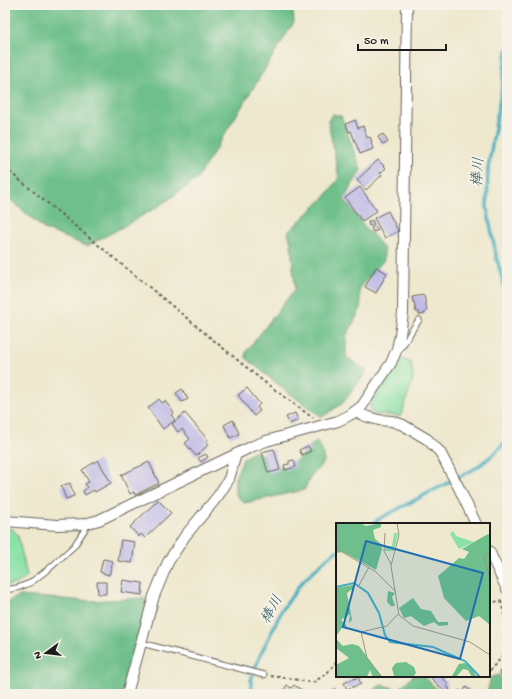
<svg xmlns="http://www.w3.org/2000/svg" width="512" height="699" viewBox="0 0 512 699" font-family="'Gochi Hand','Klee One',sans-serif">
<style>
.green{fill:#88e1a6;stroke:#527e61}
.forest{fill:#6ebf8b;stroke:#456e54}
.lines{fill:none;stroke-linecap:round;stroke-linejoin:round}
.stream{stroke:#43afc1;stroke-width:3.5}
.building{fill:#c0bbe7}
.service-casing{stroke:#66635a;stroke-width:7}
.minor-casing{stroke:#66635a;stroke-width:12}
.path{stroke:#66635a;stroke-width:2;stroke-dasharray:3 3;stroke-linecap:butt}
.service{stroke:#fff;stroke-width:5}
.minor{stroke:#fff;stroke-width:10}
.labels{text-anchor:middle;stroke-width:4;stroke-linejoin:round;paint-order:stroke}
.water-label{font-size:15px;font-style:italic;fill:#2e5e66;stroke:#f7f3e8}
.inset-river{fill:none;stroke:#43afc1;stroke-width:2}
.inset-road{fill:none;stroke:#9a9687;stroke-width:1}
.view{fill:#1f6fb2;fill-opacity:0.15;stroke:#1f6fb2;stroke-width:2}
.inset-edge{fill:none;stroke:#1c1c1c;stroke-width:2}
</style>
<rect width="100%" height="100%" fill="#f7f3e8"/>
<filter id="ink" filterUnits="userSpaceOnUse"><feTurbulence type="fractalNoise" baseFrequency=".025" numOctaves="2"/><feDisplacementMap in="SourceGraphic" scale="8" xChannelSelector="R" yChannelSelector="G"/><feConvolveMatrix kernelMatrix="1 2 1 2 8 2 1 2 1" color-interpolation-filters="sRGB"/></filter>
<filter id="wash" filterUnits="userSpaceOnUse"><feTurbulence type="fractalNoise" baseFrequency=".012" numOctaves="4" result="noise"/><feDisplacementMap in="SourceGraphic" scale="16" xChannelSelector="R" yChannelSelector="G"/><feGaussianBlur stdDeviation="0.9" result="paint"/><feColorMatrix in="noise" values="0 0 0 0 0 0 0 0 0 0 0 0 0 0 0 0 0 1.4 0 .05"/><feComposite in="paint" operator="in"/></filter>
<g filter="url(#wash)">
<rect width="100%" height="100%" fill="#eee8ce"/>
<!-- green -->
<path class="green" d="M402,359l9,3 2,14 -1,7 -11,33 -28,-2c-4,-7 -3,-10 0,-17z
M5,529h8l5,7 9,40c-6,7 -14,9 -22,10z"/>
<!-- forest -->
<path class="forest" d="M5,5h287l2,17 -97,157 -38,27 -42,24 -30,16 -43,-17 -39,-34z
M332,114l9,2 20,54 -17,29 23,31 6,5 11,14v11l-25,28 2,20 -15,29v20l21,14 -24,32 -21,14 -36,-26 -40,-33v-6l49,-63 -4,-46 -3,-11 37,-35 14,-19 -11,-57z
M317,441l5,9 2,12 -14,16 -6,12 -60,13 -9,-9v-16l8,-19 11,-8 8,4 7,16 24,-7 13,-14z
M20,596l70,5 54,-3 2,10 -23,86h-118v-91z
M499,675l8,12v7h-20l4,-17z
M413,676h12v2l18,16h-77l15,-9 9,2 8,3z"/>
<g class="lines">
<!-- stream -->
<path class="stream" d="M507,50l-6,42 -13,77 -1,39 10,52 10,35
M372,524l7,-5 97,-51 18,-14 13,-14
M252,694l-1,-14 8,-22 23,-48 20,-28 24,-23 11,-8"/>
</g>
<g id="blocks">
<!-- building -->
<path class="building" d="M355,120l3,8 5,-2 4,12 3,-1 2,5 -1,1 2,6 -13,5 -9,-23 -2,1 -3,-8z
M383,134l5,8 -5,3 -5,-8z
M378,160l8,8 -6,5 2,2 -16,15 -9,-10z
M360,187l17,24 -15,10 -17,-23z
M388,211l10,20 -13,7 -11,-20z
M372,220l2,4 -5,2 -1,-4z
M375,226l3,4 -5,2 -2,-4z
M376,267l11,6 -11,20 -11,-6z
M424,295l3,16 -2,1v2l-6,1v-3h-3l-2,-10h-1l-1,-5z
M247,388l13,16 -3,3 3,4 -6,5 -16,-21z
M182,389l6,10 -6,3 -6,-9z
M159,399l3,4 3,-2 9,12 -3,2 4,5 -12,9 -15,-21z
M185,413l23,27 -2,2 2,3 -12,11 -11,-13 5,-4 -8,-10 -4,3 -6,-8z
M295,413l3,7 -8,4 -4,-7z
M233,420l6,14 -9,4 -6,-13z
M308,446l3,5 -9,4 -3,-5z
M274,449l6,21 -12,3 -6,-21z
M206,454l2,3 -7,5 -3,-4z
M98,460l13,23 -16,9 -1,-2 -9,5 -2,-4 4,-3 -2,-4 4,-2 -7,-12z
M294,460l2,7 -11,3 -1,-5 5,-1v-3z
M149,462l10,21 -24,12 -1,-3 -4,2 -9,-19z
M70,483l4,13 -8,3 -5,-13z
M158,500l13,13 -26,25 -4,-4 -2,3 -9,-10z
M121,540l14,2 -3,21 -14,-2z
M103,559l10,2 -4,14 -9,-3z
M123,580l20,3 -1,12 -21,-3z
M97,582h9v12h-8z
M507,666v21l-5,-6 2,-1 -5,-8z
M433,676h5l1,1 2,-1 7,8 -2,2 4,3 -4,4 -15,-15z
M358,677l3,7 -14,5 -3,-6z
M287,685l4,3 3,-3 14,9h-27z
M466,687l8,7h-18l3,-4 4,2z
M335,689l3,5h-10z"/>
</g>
</g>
<g filter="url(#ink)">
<use href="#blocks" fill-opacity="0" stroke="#66635a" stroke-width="1"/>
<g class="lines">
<!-- service casing -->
<g class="service-casing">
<path id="service" d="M398,349l5,-4 11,-18 5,-7
M5,590l12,-2 13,-5 21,-16 23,-21 15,-23
M141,643l123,32"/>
</g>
<!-- minor casing -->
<g class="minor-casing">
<path id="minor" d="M355,412l13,5 11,3 13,1 11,4 24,14 13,13 20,38 16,34
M5,521l52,4 27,-1 15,-4 154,-74 13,-5 72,-20 12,-6 12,-9 29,-43 6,-14 3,-14 3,-22 4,-308
M489,551l18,38
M127,694l27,-98 14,-34 17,-26 33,-40 11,-17 7,-25"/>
</g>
<!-- path -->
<path class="path" d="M5,168l258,213 50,37
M501,601l6,27
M489,604l12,-4
M489,671c7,-8 15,-14 18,-24
M271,676l23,3 12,3h8l12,-8 11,-12"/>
<!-- service -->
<use href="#service" class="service"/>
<!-- minor -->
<use href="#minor" class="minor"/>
</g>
</g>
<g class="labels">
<!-- water labels -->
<g class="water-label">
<text transform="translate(477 172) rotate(-86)" y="5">棒川</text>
<text transform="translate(271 609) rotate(-61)" y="5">棒川</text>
</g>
</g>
<!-- overview -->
<g transform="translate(336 523)">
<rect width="154" height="154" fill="#eee8ce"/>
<path d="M117,8l3,5 18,6 -15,7 -9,-15zM58,10h4l-4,18h-9v-5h7z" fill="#88e1a6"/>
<path d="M0,0h24l6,3 15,-3v4l-8,3 2,9 6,5 1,5 -6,21 -33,-18 -7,1zM152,11l2,1v90l-11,-9 -13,5 -22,-23 -6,-22 21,-18 5,1 5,-7 -7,-3zM17,62l1,3 -7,5 5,27 -3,3 1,-9 -9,6 6,6 -5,2 -6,8v-48zM52,68l7,2 -3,4 3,9h-4l-4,-4zM77,75l8,11 10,2 7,11h10v3l-9,1 -5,-4 -10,4 -13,-10 -7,2 -5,-10zM0,116l7,7 9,-2 7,2 23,31h-9l-3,-7 -3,7h-31v-12l13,-7 -13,-10zM70,139l8,5 2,6 -3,4 -19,-1 -2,-8 4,-5zM129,140l5,3 7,11h-5l-4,-7 -5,-1 -7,8h-19l15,-1 7,-12z" fill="#6ebf8b"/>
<path class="inset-river" d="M0,64l18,-4 14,10 11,20 6,22 5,7 43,5 32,14 15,16"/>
<path class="inset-road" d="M61,0l2,12 -8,31 8,49 14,11 57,16 20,13M49,10l-1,18 7,13M0,23l6,6 34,20 20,20M154,30l-6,4 6,21M22,64l11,-20M46,154l-15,-19 -6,-26 26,-6 11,-12"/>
<path class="view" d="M30,18l117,32 -23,86 -117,-32z"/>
<rect width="154" height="154" class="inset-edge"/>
</g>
<!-- margin -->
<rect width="512" height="699" fill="none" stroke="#f7f3e8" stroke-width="20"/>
<!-- north arrow -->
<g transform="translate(46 653) rotate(255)" stroke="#f7f3e8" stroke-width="3" paint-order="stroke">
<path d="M0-3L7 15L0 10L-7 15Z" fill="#1c1c1c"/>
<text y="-6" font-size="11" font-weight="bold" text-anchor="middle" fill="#1c1c1c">N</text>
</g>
<!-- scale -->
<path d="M358 44v6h88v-6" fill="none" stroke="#1c1c1c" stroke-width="2"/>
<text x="364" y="44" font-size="12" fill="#1c1c1c" stroke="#f7f3e8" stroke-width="3" paint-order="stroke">50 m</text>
</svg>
